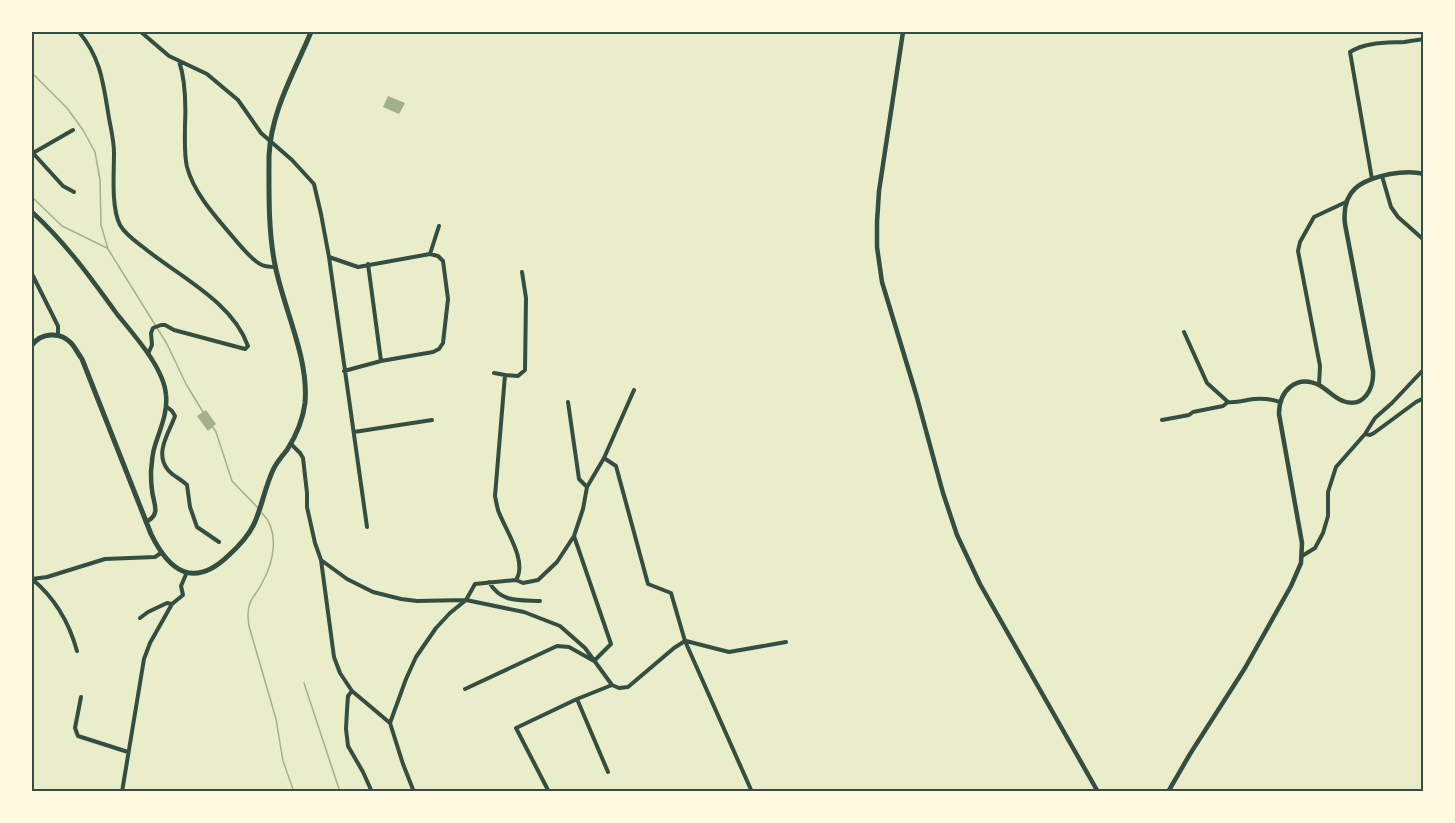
<svg xmlns="http://www.w3.org/2000/svg" width="1455" height="823" viewBox="0 0 1455 823" font-family="'Playfair Display',serif">
<style>
.water{fill:#a3b18a}
.lines{fill:none;stroke-linecap:round;stroke-linejoin:round}
.stream{stroke:#a3b18a;stroke-width:1.5}
.minor{stroke:#344e41;stroke-width:4}
.tertiary{stroke:#344e41;stroke-width:4.5}
.secondary{stroke:#344e41;stroke-width:5}
.neatline{fill:none;stroke:#344e41;stroke-width:2}
</style>
<rect width="100%" height="100%" fill="#e9edc9"/>
<!-- water -->
<path class="water" d="M388,96l17,7 -6,11 -16,-7z
M206,410l10,14 -8,7 -11,-15z"/>
<g class="lines">
<!-- stream -->
<path class="stream" d="M32,73l35,35 16,22 12,22 5,28 1,45 7,24 59,95 19,40 17,28
M32,197l30,29 45,22
M212,426l4,6 16,49 27,28
M262,513c18,18 12,49 0,70 -3,7 -9,13 -12,20 -3,8 -2,15 -1,23l27,93 7,42 11,31
M304,683l36,109"/>
<!-- minor -->
<path class="minor" d="M79,32c21,25 24,49 29,80 2,14 6,27 6,41 0,21 -3,54 6,72 5,9 15,16 23,22 35,29 89,54 105,99l-3,3 -71,-19 -9,-5h-4l-8,3 -2,5 1,12 -4,9
M141,32l28,24 38,18 31,26 23,33 31,27 22,24 7,30 8,43 38,270
M179,61c7,21 7,43 6,64 0,14 -1,29 2,42 7,26 28,49 45,69 7,8 20,25 30,29 4,2 9,2 14,2
M32,152l31,34 11,6
M33,153l40,-23
M1382,176l9,31 7,10 26,23
M1372,179l-22,-127c16,-10 35,-9 54,-10 6,-1 13,-2 20,-3
M430,254l9,-28
M329,257l29,10 72,-13 8,2 5,5 5,38 -5,44 -4,6 -6,3 -52,9 -37,10
M368,264l13,97
M32,274l26,52v9
M1184,332l23,51 21,19
M494,373l11,2
M1319,385l1,-19 -22,-115 2,-9 14,-25 32,-15
M568,402l11,77 8,8
M167,407l5,4 3,5c-6,17 -21,37 -7,54 5,6 13,9 19,15l3,22 7,20 22,15
M1162,420l27,-5 4,-3 30,-6 5,-4c9,1 17,-2 26,-3 9,-1 17,0 26,3
M354,432l78,-12
M1365,434l5,1 4,-2 42,-31 8,-4
M291,444l9,9 3,5 4,35v14l8,36 6,17 13,97 6,16 12,18 38,32 13,41 11,28
M604,458l30,-68
M1302,556l13,-8 8,-15 5,-17v-24l8,-25 29,-33 10,-16 17,-15 32,-34
M321,560l26,19 26,13 28,7 16,2 49,-1 58,12 36,14 25,22 27,37 7,3 9,-1 46,-39 11,-7
M32,579l15,-2 58,-18 50,-2 6,-4
M32,579c23,19 37,43 45,72
M516,580l7,3 15,-3 19,-18 17,-26 9,-27 4,-22 17,-29 12,8 32,118 23,9 14,48 67,151
M489,582c12,21 30,18 51,19
M140,618l8,-6 19,-9 5,1
M686,641l43,11 57,-10
M465,689l92,-43 12,1 25,14 17,-17 -37,-108
M352,691l-4,5 -1,14 -1,19 2,17 15,26 9,20
M81,697l-6,31 3,8 50,16
M577,699l31,73
M390,723l16,-44 10,-22 20,-29 14,-15 16,-13 9,-16 41,-4c12,-19 -11,-50 -18,-70 -1,-4 -2,-9 -3,-14l10,-121 13,1 7,-6 1,-72 -4,-26
M122,792l22,-133 6,-16 22,-39 11,-9 -2,-9 6,-14
M549,792l-33,-64 61,-29 35,-14"/>
<!-- tertiary -->
<path class="tertiary" d="M903,32l-24,159 -2,31v25l5,35 34,112 27,99 14,42 23,49 118,208
M32,212c33,30 59,66 85,102 17,21 47,54 49,81 2,19 -7,36 -12,54 -2,7 -2,15 -3,22 0,6 0,13 1,19 1,13 10,24 -6,32
M1168,792l22,-38 55,-86 46,-82 10,-23 1,-20 -23,-129c0,-23 17,-40 40,-29 9,5 15,13 24,16 21,8 31,-13 30,-30l-28,-147c-4,-34 16,-44 45,-50 12,-2 22,-3 34,0"/>
<!-- secondary -->
<path class="secondary" d="M32,345c9,-12 28,-14 39,-2 4,4 7,11 11,16l69,175c18,37 42,55 77,22 10,-9 20,-19 26,-32 8,-17 11,-38 20,-56 3,-6 8,-12 13,-18 9,-14 16,-31 18,-47 4,-45 -21,-93 -30,-138 -7,-35 -6,-73 -6,-109 2,-45 25,-83 42,-124"/>
</g>
<!-- border -->
<rect width="1455" height="823" fill="none" stroke="#fefae0" stroke-width="66"/>
<rect x="33" y="33" width="1389" height="757" class="neatline"/>
</svg>
